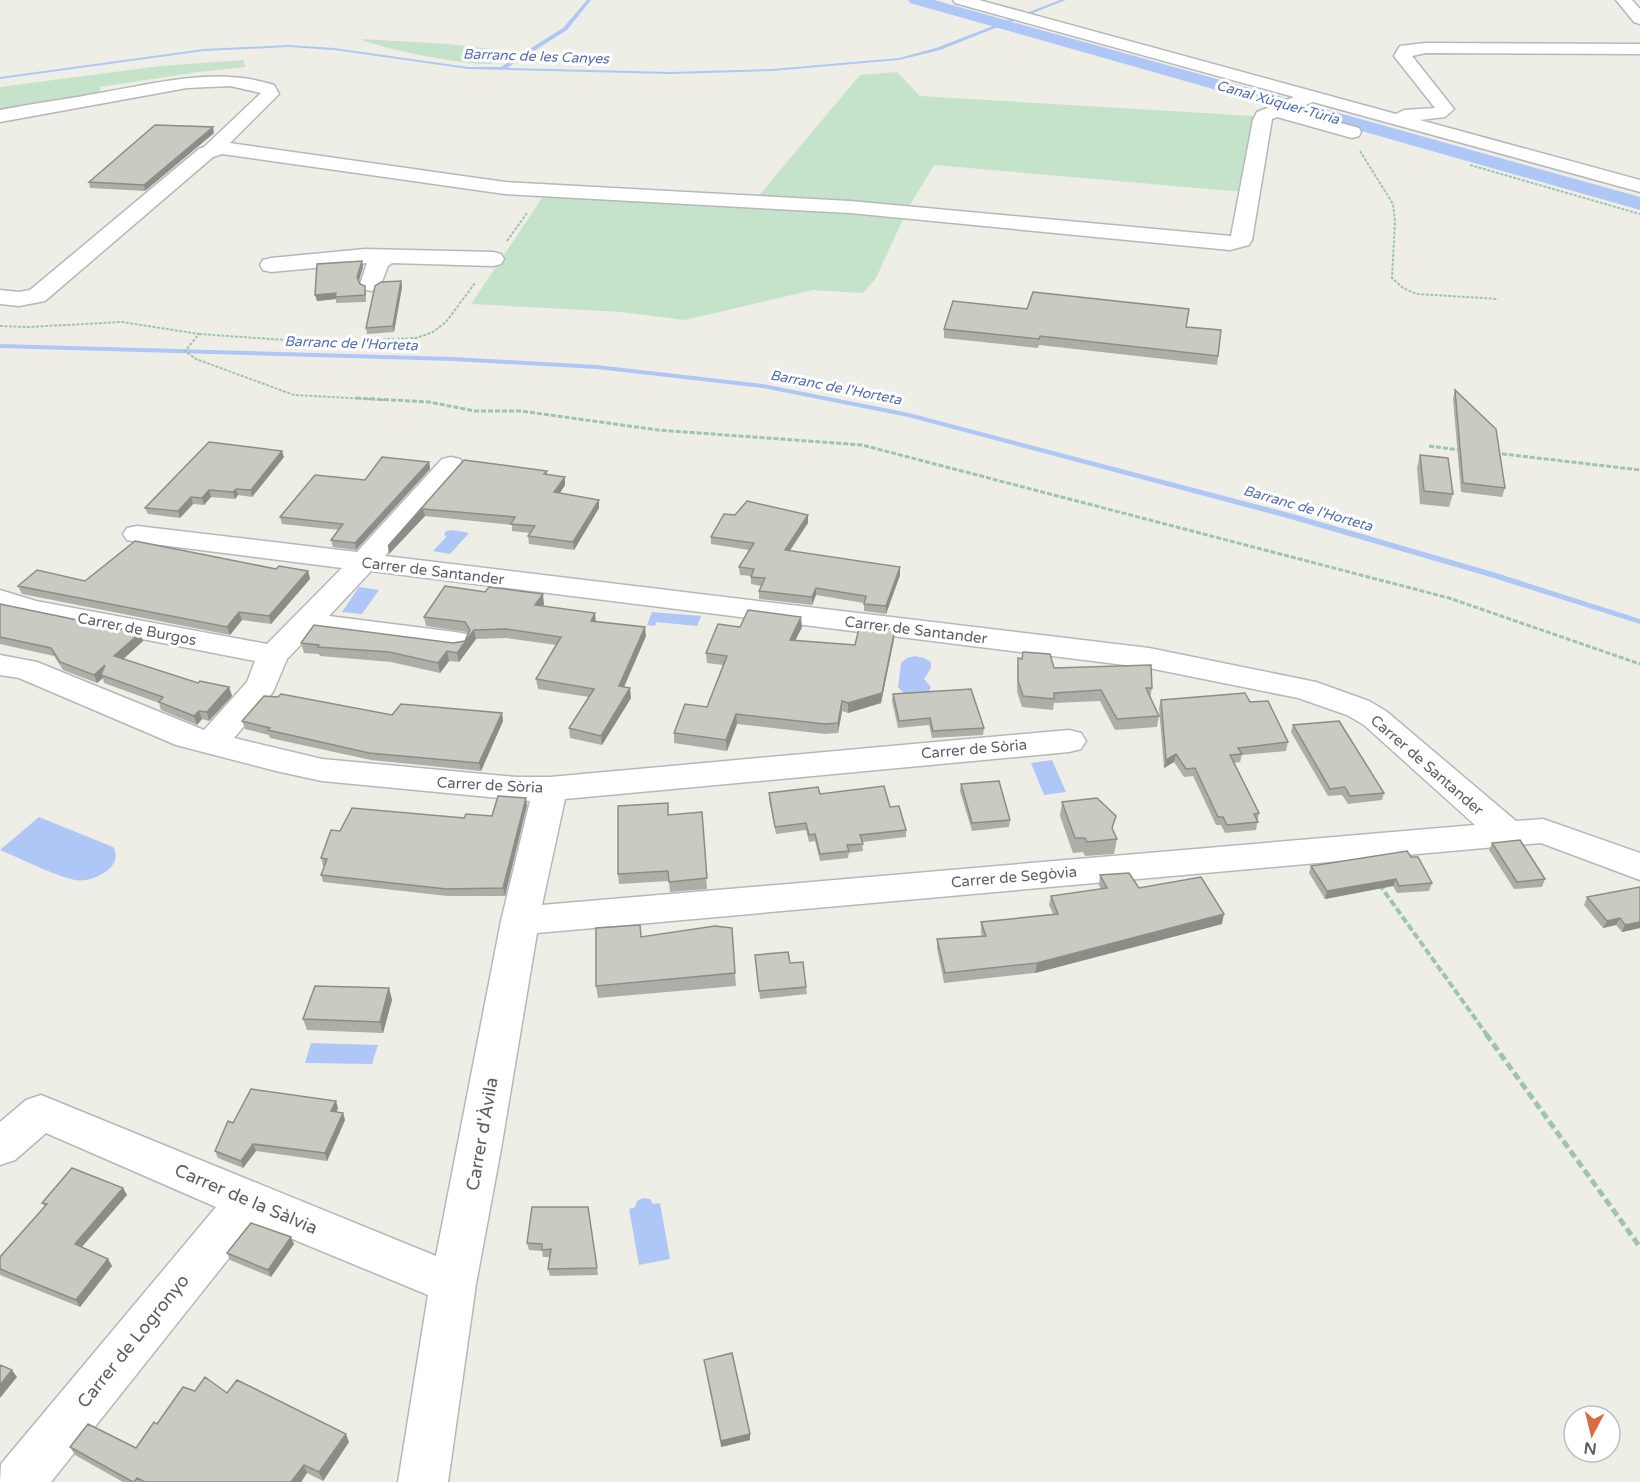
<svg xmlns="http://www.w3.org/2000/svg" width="1640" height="1482" viewBox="0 0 1640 1482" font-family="'Varela Round',sans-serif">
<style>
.green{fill:#c5e3cb}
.water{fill:#aec7f6}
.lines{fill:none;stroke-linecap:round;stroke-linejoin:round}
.stream{fill:#aec7f6;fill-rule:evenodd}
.canal{fill:#aec7f6;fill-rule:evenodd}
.minor-casing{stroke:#b6b7bb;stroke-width:3}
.path-far3{stroke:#9ec4b1;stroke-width:2;stroke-dasharray:3 1.5;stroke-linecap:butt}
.path-far2{stroke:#9ec4b1;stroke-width:3;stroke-dasharray:5 2;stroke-linecap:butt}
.path-far1{stroke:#9ec4b1;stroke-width:4;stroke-dasharray:7 3;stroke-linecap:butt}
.path{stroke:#9ec4b1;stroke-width:5;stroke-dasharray:8 4;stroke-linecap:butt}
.minor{fill:#fff;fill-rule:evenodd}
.wall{fill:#aeada7}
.shaded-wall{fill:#8d8d88}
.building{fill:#cac9c2;stroke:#8d8d88;stroke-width:1.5}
.labels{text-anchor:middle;stroke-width:6;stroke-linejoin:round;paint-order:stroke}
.far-water-label{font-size:14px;font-style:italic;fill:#526eb8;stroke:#fff}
.street-label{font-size:15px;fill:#5d5f65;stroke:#fff}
.near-street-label{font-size:18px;fill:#5d5f65;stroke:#fff}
</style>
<rect width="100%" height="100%" fill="#eeeee6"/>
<!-- green -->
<path class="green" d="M361,39l88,5 67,8c-6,4 -14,9 -21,11 -19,5 -115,-14 -134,-24z
M244,60l1,7 -46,5 -99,15 1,8c37,-5 143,-29 171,-8l-11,5 -11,-7 -57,1 -193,28v-27l160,-21z
M897,72l23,24 334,20 -10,76 -310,-27 -27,45 -151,-11 104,-124z
M556,192l349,23 -29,63 -13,15 -50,-3 -128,30 -64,-8 -150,-8 71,-106z"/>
<!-- water -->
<path class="water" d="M453,530l16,3 -19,21 -17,-3 13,-14 -2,-3 2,-3z
M359,587l20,3 -17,24 -20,-2z
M652,612l49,4 -4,10 -41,-4 -1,4 -8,-1z
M915,656l9,2 7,4v6l-7,11 7,8 -4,9h-21l-8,-9 3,-24 6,-5z
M1052,760l14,32 -22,3 -13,-32z
M39,817l74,30c5,8 3,15 -3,21 -8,8 -23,14 -35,12 -22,-5 -53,-21 -75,-30z
M311,1043l67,2 -6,19 -67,-1z
M643,1198l7,1 3,5 7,-1 10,56 -31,6 -10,-56 6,-2 2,-6z"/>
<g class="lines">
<!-- stream -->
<path class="stream" d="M587,0h4l-24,30 -60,38 164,4 101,-3 127,-11 37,-10 124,-48h6l-126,50 -41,10 -127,11 -101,3 -203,-5 -134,-19 -45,-3 -85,4 -204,28v-2l204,-28 85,-4 45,3 134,19h33l62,-39z
M0,344l454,13 143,8 166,19 146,29 384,101 200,58 147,47v5l-153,-48 -200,-58 -379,-101 -145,-29 -166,-19 -143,-8 -454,-13z"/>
<!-- canal -->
<path class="canal" d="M908,0h26l706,197v13l-730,-207z"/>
<!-- minor casing -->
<g class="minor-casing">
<path id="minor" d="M953,0h26l417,114 8,-4 31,-2 -41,-52 6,-10 26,-3 214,1v10l-214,-1 -14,3 42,53 -9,8 -25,3 220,60v12l-327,-90 -20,8 66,18 2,4 -2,4 -7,2 -75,-21 -5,2 -20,121 -3,5 -19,5 -380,-37 -345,-19 -283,-40 -9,3 -168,144 -26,5 -19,-2v-14l19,2 11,-2 169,-141 5,-2 57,-54 -31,-7 -43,2 -187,34v-12c35,-7 70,-11 105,-18 58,-10 112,-25 169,-7l5,9 -49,49 275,39 345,19 381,35 22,-116 4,-8 37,-15 -339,-94z
M1616,0h16l8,9v15l-6,-2z
M365,249l128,3 8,2 3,5 -3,5 -8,2 -101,-3 -4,3 -9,23 -8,2 -8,-2 -3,-5 7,-21 -96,9 -8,-2 -3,-5 3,-5 8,-2z
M451,457l9,2 4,6 -79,91 764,92 167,34 53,19 17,10 130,110 27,-2 97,34v27l-99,-37 -1004,90 -36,216 -25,135 -28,198h-50l30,-187 -172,-71 -205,258h-51l1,-18 215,-257 -170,-74 -31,27 -15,5v-43l26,-22 15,-5 395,161 65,-335 29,-120 -208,-20 -46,-10 -100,-26 -157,-67 -19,-3v-20l37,7 167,68 43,-48 8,-21 -236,-46 -19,-6v-19l36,11 231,43 75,-76 -205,-26 -10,-2 -4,-6 4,-6 10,-2 220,26 85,-93zM371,571l778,97 149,30 49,17 17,10 111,100 -933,80 23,-106 504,-47 12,-3 5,-8 -5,-8 -12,-3 -519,47h-34l-194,-18 -88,-21 39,-46 14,-33 26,-27 142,18 11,-2 4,-7 -4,-7 -11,-2 -126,-16z"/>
</g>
<!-- path-far3 -->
<path class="path-far3" d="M1360,151l33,53 2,17 -3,57 11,10 14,6 81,5
M1470,165l170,49
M507,241l20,-28
M0,326l28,1 94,-5 77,12 -14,17 11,8 98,36 91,5
M199,334l115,8 102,-4 17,-6 13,-10 29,-39"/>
<!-- path-far2 -->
<path class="path-far2" d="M356,398l73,4 46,9h46l137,19 204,15 587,153 191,66
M1429,446l31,4
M1495,453l145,17"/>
<!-- path-far1 -->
<path class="path-far1" d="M1379,884l108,151"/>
<!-- path -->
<path class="path" d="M1486,1034l154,213"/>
<!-- minor -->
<use href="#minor" class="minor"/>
</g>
<!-- wall -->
<path class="wall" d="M214,133l-69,58 -55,-3 -1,-6z
M362,261l1,6 -4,14 7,11v10l-30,1v-4l-19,2z
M401,281l1,6 -8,45 -27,2 -1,-6z
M1186,327l32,29 -1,9 -178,-20 -1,3 -94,-10v-9z
M1455,390l50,98 -3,9 -41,-5 -8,-93z
M1420,455l33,39 -4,13 -29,-3 -3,-36z
M284,457l-32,40 -14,-2 -3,4 -24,-2 -7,8 -11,-1 -13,14 -32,-4 -3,-6z
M464,460l83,11v4l18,2v8l-5,8 39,7v8l-25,42 -45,-6 -1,-8 2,-3 -18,-2v-6l-87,-9 -36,38 -1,-8z
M429,462l1,7 -74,81 -23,-3 -2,-7 8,-10 -57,-6 -2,-7 85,-37z
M735,515h73v8l-18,28 110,24 -14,39 -22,-3v-8l-48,-8 -4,10 -53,-6v-8l2,-5 -10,-2v-8l-11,-1 -1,-8 10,-17 -38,-6v-7z
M276,569l32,2 2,8 -39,45 -29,-4 -12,15 -208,-41 -4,-8z
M0,604l143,37 -20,18 75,24 31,4 3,9 -23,25 -7,-2 -5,6 -36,-15 -2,-7 -55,-20 -1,-5 -6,5 -34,-13 -9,-14 -54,-12z
M544,604l-1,2 103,30 -22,51 7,11 -29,47 -32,-7 -1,-10 20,-31 -51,-8 -2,-10 20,-34 -49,-7 -31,1 -17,23 -10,-1 -9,12 -49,-11 -71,-6 -1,-2 -15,-1 -3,-10h152l12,-2 3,-7 -2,-2 -40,-6 -2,-9z
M740,627h62l-7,14 60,4 39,-6 -13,64 -33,10 -6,-2 -4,22 -13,1 -88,-10 -10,27 -53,-8v-10l33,-26 16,-42 -16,-2 -1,-10z
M1018,658l36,10 98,20 -2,10 9,18 -2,11 -42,3 -15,-29 -46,2 -1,7 -31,-3 -5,-15z
M893,694l91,34 -1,7 -51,3 -3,-13 -31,3 -6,-27z
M1161,700l89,2 38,40 -2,9 -44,4 -2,7 -6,1 25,50 -3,17 -31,3 -4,-8h-5l-23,-49 -9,1 -10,-15 -10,6 -5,-60z
M502,713l1,8 -22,50 -110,-11 -101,-22 -1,-3 -24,-6 -3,-8 150,-6z
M1293,725l91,68 -2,7 -34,4 -6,-9 -14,1 -37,-64z
M961,784l49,36 -1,7 -37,4 -12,-40z
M769,793l51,1 70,13 16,23v7l-44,5 1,9 -14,2 -1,5 -28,3 -5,-20 -6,1 -3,-12 -30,4 -7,-34z
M1062,802l51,28 4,9 -3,15 -29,2 -2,-4 -10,1 -13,-37z
M527,805l-22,91h-58l-124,-14 -2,-7 3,-9h-1l-2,-8 19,-27 152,-15z
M702,812l5,77 -37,3 -1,-11 -50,3 -1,-10 51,-59z
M1492,843l53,36 -3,8 -28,2 -25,-39z
M1411,857l21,26 -3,8 -32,2 -4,-7 -68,13 -16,-26 2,-7z
M1100,875l39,13 83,36 -187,49 -91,10 -7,-35v-9l45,-3 -1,-4v-10l72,-8 -4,-9 2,-9 50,-7 -2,-4z
M1587,897l53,31 -18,4 -6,-7 -13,3 -19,-23z
M642,937l93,36 1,13 -138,12 -2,-12z
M755,955l35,8 16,24 1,7 -47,5z
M389,988l3,12 -9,33 -76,-3 -4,-11z
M338,1108l-1,4 6,1 2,7 -18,41 -71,-10 -13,17 -25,-10 -3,-7 18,-28z
M123,1188l4,7 -45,52 26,12 4,7 -32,41 -80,-32v-18l45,-50 -3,-4z
M588,1207l10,68 -48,1 -2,-7 2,-12h-7l-1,-6 -13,-1 -2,-7z
M294,1244l-23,33 -41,-17 -3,-7z
M704,1360l46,74v6l-29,7z
M195,1391l32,2 122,49 -26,39 -16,-8 -6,9h-178l-48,-27 -5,-8 66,1 21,-24z"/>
<!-- shaded-wall -->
<path class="shaded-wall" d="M213,127l1,6 -69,58 -1,-6z
M362,261l1,6 -5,16 -1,-6z
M401,281l1,6 -8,45 -1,-6z
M336,293l-1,4 1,2 -19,2 -2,-6z
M282,451l2,6 -32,40 -1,-7z
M429,462l1,7 -74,81 -1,-7z
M565,477v8l-10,15 -1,-8z
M236,489l2,6 -3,4 -2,-7z
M209,490l2,7 -7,8 -2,-7z
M191,497l2,7 -13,14 -2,-7z
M599,500v8l-25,42 -1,-8z
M423,509l2,7 -36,38 -1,-8z
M808,515v8l-23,34v-7z
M900,567v8l-14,39v-8z
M308,571l2,8 -39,45 -2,-8z
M816,588v7l-4,10v-8z
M543,594l1,10 -7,10 -2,-9z
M239,612l3,8 -12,15 -3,-8z
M595,613l1,9 -5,-1z
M801,617l1,10 -12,24v-11z
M645,627l1,9 -26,60 -1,-10z
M895,629l-1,10 -13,64 -33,10v-10z
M474,630l2,9 -17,23 -2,-9z
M140,633l3,8 -26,24 -3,-9z
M447,651l2,10 -9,12 -2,-10z
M105,665l-4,10 2,3 -6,5 -3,-8z
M229,687l3,9 -23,25 -2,-9z
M630,688l1,10 -29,47 -1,-9z
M842,701v10l-4,22v-10z
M199,711l3,8 -5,6 -3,-9z
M502,713l1,8 -22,50 -2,-8z
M736,714l1,10 -10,27 -1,-11z
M1176,754l-2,8 -10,6 2,-8z
M526,798l1,7 -22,91 -2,-8z
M1396,879l-3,7 -68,13 2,-8z
M1224,914l-2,10 -187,49 2,-10z
M1620,918l-4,7 -13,3 4,-7z
M1640,922v6l-18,4 3,-7z
M389,988l3,12 -9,33 -3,-11z
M336,1101l2,7 -5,10 -2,-7z
M343,1113l2,7 -18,41 -2,-8z
M253,1144l3,7 -13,17 -2,-7z
M123,1188l4,7 -49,56 -3,-7z
M291,1237l3,7 -23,33 -3,-7z
M108,1259l4,7 -32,41 -4,-7z
M12,1370l5,7 -17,21v-13z
M346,1434l3,8 -26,39 -4,-9z
M750,1434v6l-29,7v-6z
M304,1465l3,8 -6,9h-10z"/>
<!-- building -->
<path class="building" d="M155,125l58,2 -69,58 -55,-3z
M362,261l-5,16 3,7 5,2v9l-30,2 1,-4 -21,2 2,-31z
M401,281l-8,45 -27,2 9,-42 6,-4z
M1033,292l156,17 -3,18 35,3 -3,26 -178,-20 -1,3 -95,-10 9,-28 74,8z
M1455,390l41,39 9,59 -42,-5z
M209,442l73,9 -31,39 -15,-1 -3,3 -24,-2 -7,8 -11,-1 -13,14 -33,-3z
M1420,455l28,3 5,36 -29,-3z
M382,457l47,5 -74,81 -24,-3 12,-16 -63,-7 35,-42 50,5z
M464,460l83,11 -3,3 21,3 -11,15 45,8 -26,42 -45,-6 7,-10 -24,-2 4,-7 -92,-8 -35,37z
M747,501l61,14 -23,35 115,17 -14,39 -22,-2 2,-8 -50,-8 -4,9 -53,-6 6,-13 -14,-1 3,-8 -15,-2 15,-24 -43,-6 13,-23 11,1z
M135,541l141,28 3,-3 29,5 -39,45 -30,-4 -12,15 -209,-41 19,-16 48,11z
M445,586l40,6 4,-5 54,7 -8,11 60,8 -4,8 54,6 -26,59 11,2 -29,48 -32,-8 25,-39 -58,-10 25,-42 -55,-8 -32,1 -17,23 -10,-2 -9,12 -49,-11 -71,-5 1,-2 -18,-2 13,-18 139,18 12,-2 5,-11 -5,-8 -41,-5z
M0,604l140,29 -26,23 84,27 2,-2 29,6 -22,25 -8,-1 -5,5 -35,-14 4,-5 -62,-22 4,-10 -11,10 -34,-13 -9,-14 -51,-11z
M748,610l53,7 -11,23 65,5 5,-21 35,5 -13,64 -34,10 -6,-2 -4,22 -13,1 -89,-10 -10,26 -52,-7 11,-29 22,3 20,-51 -21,-3 12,-29 22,3z
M1023,652l27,2 4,14 97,-3 1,23h-6l13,28 -42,3 -16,-29 -47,3v6l-31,-3 -5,-15v-23l4,1z
M971,689l13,39 -51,3 -3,-13 -31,3 -6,-27z
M1245,693l5,9 18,-1 20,41 -50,6 4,6 -12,1 29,58 -5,1 4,8 -31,3 -4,-8h-5l-23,-49 -9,1 -10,-15 -10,6 -5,-60z
M281,694l111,21 9,-11 101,9 -23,50 -110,-10 -101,-23 2,-2 -28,-7 22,-25 14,1z
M1339,721l45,72 -34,3 -5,-9 -15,2 -37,-64z
M999,781l11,39 -38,3 -11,-39z
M884,786l6,21 9,-1 7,24 -46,5 3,9 -16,1 2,6 -29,3 -5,-20 -6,1 -3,-12 -31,4 -6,-34 49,-6 2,7z
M498,796l28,2 -23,90 -57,1 -125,-14 6,-16 -6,-1 10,-28 9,1 12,-23 112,10 2,-4 26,2z
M1097,798l19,18 -4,12 5,11 -30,3 -2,-4h-10l-13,-36z
M668,803v12l34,-3 5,66 -38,4 -1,-11 -50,3v-68z
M1520,840l25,39 -28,3 -25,-39z
M1407,851l4,6h7l14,26 -33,3 -3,-7 -69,12 -16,-25z
M1129,873l10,15 62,-11 23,37 -187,49 -92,10 -8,-34 49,-3 -5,-14 77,-8 -7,-18 56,-8 -7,-13z
M1640,887v35l-15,3 -5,-7 -13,3 -20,-24z
M640,925l1,12 74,-11 17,2 3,45 -139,13v-58z
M788,952l2,11 13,-1 3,25 -47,4 -4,-36z
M315,986l74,2 -9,34 -77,-3z
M251,1089l85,12 -5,10 12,2 -18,40 -72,-9 -12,17 -26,-10 13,-30 5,2z
M72,1168l51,20 -48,56 33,15 -32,41 -76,-31v-12l47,-53 -5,-1z
M532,1207h56l9,61 -49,1 3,-20 -9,1v-6l-15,-1z
M251,1223l40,14 -23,33 -41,-17z
M732,1353l18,81 -29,7 -17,-81z
M0,1365l12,5 -12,15z
M205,1377l22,16 10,-13 109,54 -27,38 -15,-7 -13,17h-146l-8,-4 -3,4h-1l-63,-35 18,-23 48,24 18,-26 3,2 26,-37 12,4z"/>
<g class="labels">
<!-- far-water labels -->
<g class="far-water-label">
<text transform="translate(536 56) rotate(2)" y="5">Barranc de les Canyes</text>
<text transform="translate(1278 102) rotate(16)" y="5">Canal Xúquer-Túria</text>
<text transform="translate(351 343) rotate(2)" y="5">Barranc de l'Horteta</text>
<text transform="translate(836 387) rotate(11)" y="5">Barranc de l'Horteta</text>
<text transform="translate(1308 508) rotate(16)" y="5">Barranc de l'Horteta</text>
</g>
<!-- street labels -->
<g class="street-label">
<text transform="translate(433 571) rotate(7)" y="5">Carrer de Santander</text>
<text transform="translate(137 629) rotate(11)" y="5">Carrer de Burgos</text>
<text transform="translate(916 630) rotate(7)" y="5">Carrer de Santander</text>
<text transform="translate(974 749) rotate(-5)" y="5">Carrer de Sòria</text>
<text transform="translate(1427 765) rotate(41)" y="5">Carrer de Santander</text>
<text transform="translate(490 785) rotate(3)" y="5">Carrer de Sòria</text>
<text transform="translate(1014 877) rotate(-5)" y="5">Carrer de Segòvia</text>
</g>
<!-- near-street labels -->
<g class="near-street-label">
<text transform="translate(482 1134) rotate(-80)" y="6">Carrer d'Àvila</text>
<text transform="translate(246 1199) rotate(23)" y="6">Carrer de la Sàlvia</text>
<text transform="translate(133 1341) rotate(-51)" y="6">Carrer de Logronyo</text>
</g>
</g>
<!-- north arrow -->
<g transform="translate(1592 1434) rotate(187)"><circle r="28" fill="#ffffff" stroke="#bebfc1" stroke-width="1.5"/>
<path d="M0-4.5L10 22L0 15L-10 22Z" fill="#d86e42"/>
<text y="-9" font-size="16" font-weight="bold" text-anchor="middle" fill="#5d5f65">N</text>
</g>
</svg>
